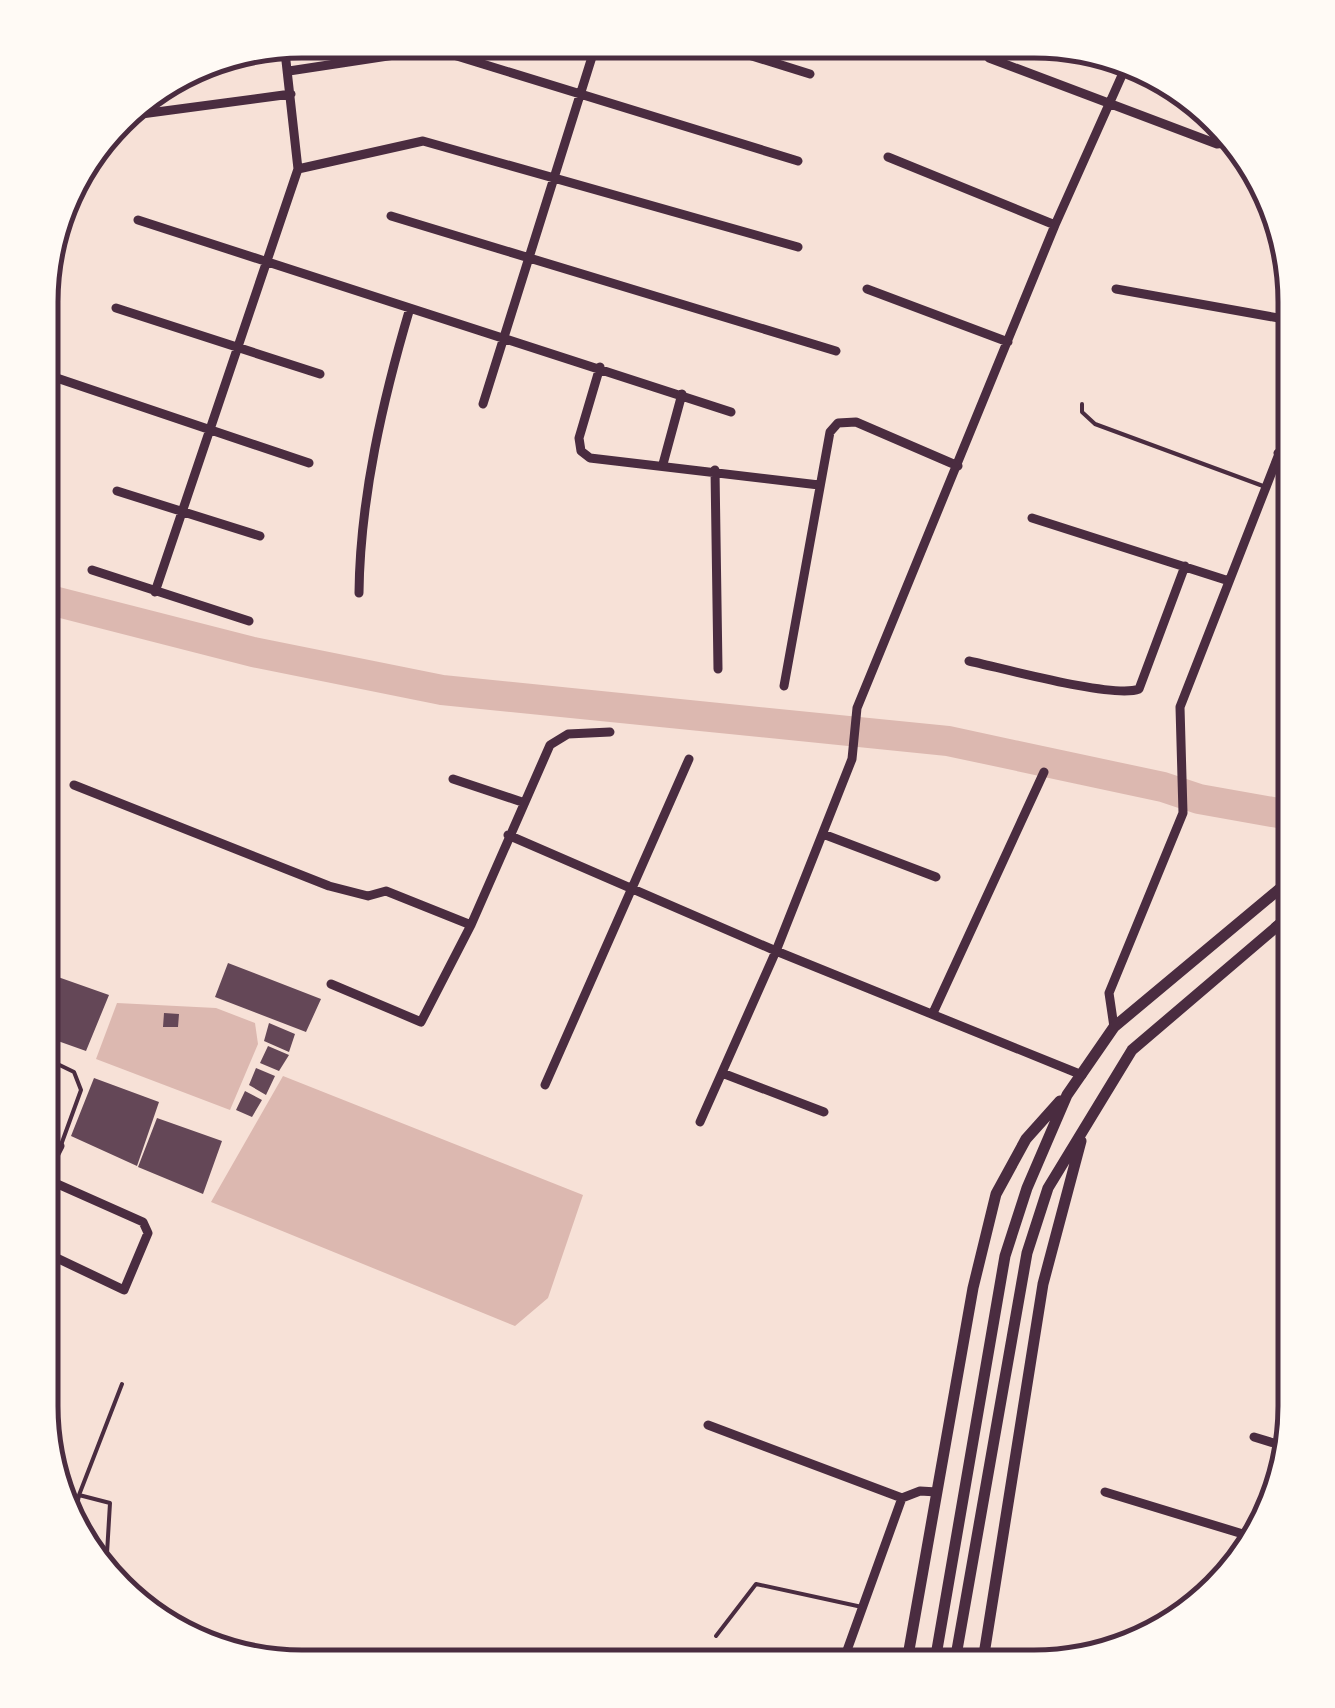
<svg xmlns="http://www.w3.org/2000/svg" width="1335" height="1708" viewBox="0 0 1335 1708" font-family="'Crimson Pro',serif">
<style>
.water{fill:#dcb8b0}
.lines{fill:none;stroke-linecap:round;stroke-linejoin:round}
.river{stroke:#dcb8b0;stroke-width:30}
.building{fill:#644757}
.service{stroke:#4a2c40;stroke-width:4}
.minor{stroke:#4a2c40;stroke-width:9}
.secondary{stroke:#4a2c40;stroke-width:11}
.rim{fill:none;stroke:#4a2c40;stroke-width:5}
</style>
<rect width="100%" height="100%" fill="#f7e1d7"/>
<!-- water -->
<path class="water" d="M117,1003l99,5 39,15 3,21 -28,66 -134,-51z
M283,1076l300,119 -35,103 -33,28 -304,-124z"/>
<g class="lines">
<!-- river -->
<path class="river" d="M42,598l211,54 189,38 506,51 215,46 36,12 96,17"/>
</g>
<!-- building -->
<path class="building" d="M228,963l93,36 -15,33 -91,-35z
M41,971l68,24 -23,56 -45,-16z
M164,1013l15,1 -1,13h-15z
M269,1023l26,11 -6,18 -25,-11z
M268,1046l21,9 -10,16 -19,-8z
M41,1058l7,2 -3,8 7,3 -3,8 9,4 -11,29 -6,-3z
M256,1068l19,8 -9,19 -17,-10z
M94,1078l65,24 -22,64 -66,-30z
M245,1091l17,9 -10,17 -16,-7z
M157,1118l65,23 -19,53 -65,-27z"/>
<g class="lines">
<!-- service -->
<path class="service" d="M1082,404v8l13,12 168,62
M41,1056l33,16 7,18 -20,55
M79,1495l31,8 -4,67
M73,1528l6,-33 43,-111
M716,1636l40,-52 106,23"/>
<!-- minor -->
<path class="minor" d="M704,41l106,33
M989,58l228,86 16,-2
M289,71l145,-22 364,112
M119,117l172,-23
M888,157l167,68
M298,169l125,-28 375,106
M391,216l445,135
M138,220l593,192
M42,288l8,-21 -2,-16
M867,289l141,53
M1116,289l179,32
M116,308l204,66
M600,367l-21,71 2,13 9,7 229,27
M42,373l267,90
M483,404l114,-363
M1278,453l17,4
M663,464l19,-70
M715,470l3,199
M117,491l143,45
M1032,518l197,63
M92,570l157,51
M155,592l143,-423 -14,-126
M359,593c1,-95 24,-194 51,-285
M969,661c33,7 145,38 170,28l46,-123
M784,686l46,-254 8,-9 18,-1 102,44
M453,779l69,23
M74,785l255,101 39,10 18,-5 85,34
M823,834l113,43
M508,835l268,116 306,124
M1276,926l19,15
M331,984l90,38 50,-97 79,-180 18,-11 42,-2
M933,1013l111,-241
M1114,1027l-5,-34 74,-180 -3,-106 115,-294
M722,1073l102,39
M545,1085l144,-326
M700,1122l76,-171 76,-192 5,-51 198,-483 72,-161
M40,1185l20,-39
M40,1250l84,40 24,-57 -5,-11 -99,-44
M42,1415l9,-23
M708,1425l194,73
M1254,1437l33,10
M1105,1492l151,46
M841,1667l61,-169 18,-7 17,1"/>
<!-- secondary -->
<path class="secondary" d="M906,1667l67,-379 23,-94 30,-55 34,-38
M934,1667l71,-411 22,-68 40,-93 47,-68 181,-151
M954,1667l73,-414 21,-65 84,-138 163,-139
M982,1667l61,-383 38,-143"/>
</g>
<!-- crop -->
<path d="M0 0H1335V1708H0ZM302 58H1034A244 244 0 0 1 1278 302V1406A244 244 0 0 1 1034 1650H302A244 244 0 0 1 58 1406V302A244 244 0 0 1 302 58Z" fill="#fffaf5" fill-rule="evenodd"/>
<path class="rim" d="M302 58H1034A244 244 0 0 1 1278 302V1406A244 244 0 0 1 1034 1650H302A244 244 0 0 1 58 1406V302A244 244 0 0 1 302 58Z"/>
</svg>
